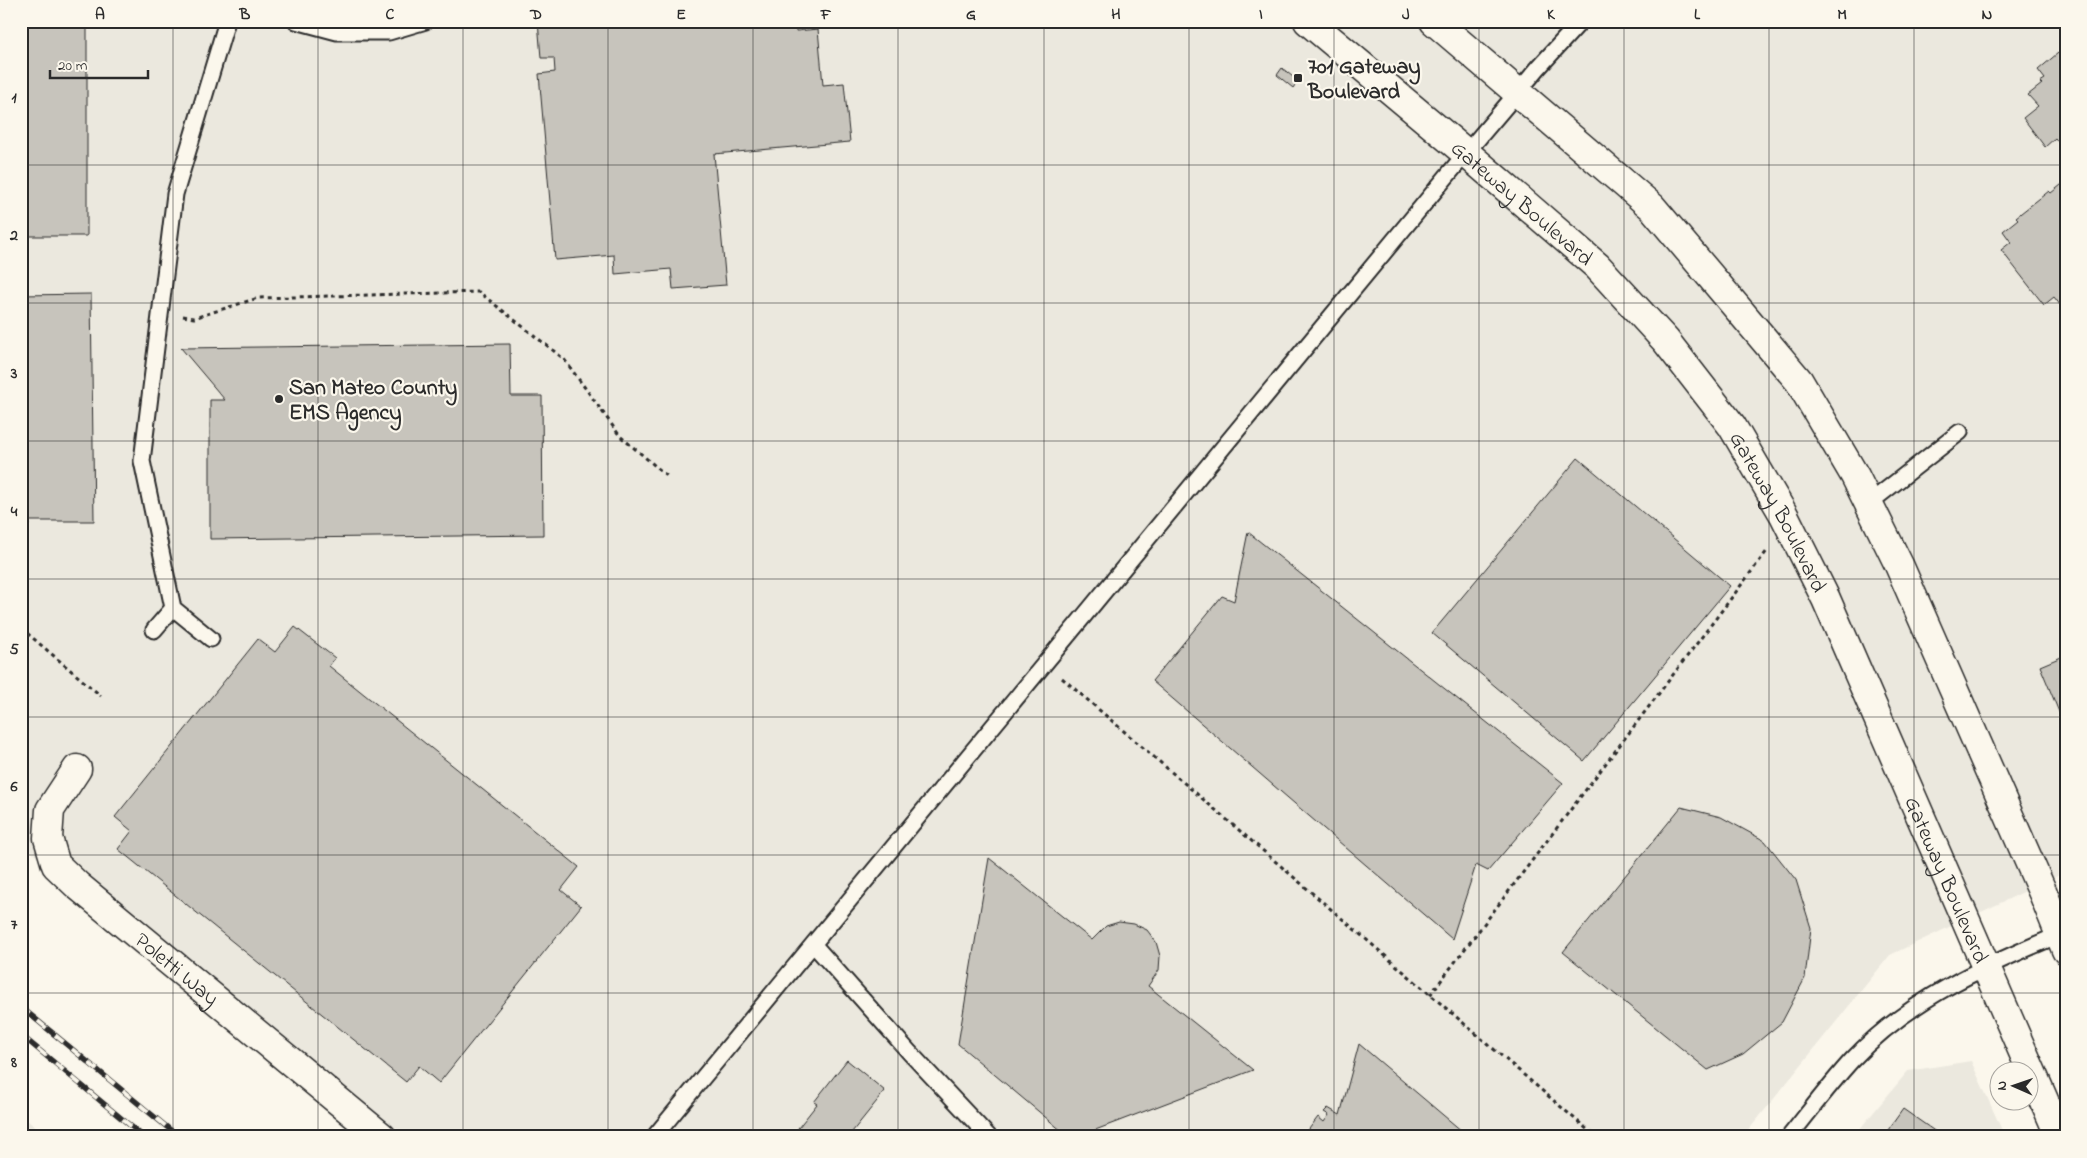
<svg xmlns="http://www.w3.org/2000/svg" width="2087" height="1158" viewBox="0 0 2087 1158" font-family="'Indie Flower',sans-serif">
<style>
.built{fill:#ebe8de}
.building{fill:#c7c4bc;stroke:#2b2b2b}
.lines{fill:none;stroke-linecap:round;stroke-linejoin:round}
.service-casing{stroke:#2b2b2b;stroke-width:19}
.minor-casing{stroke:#2b2b2b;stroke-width:31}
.secondary-casing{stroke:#2b2b2b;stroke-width:31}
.path{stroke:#2b2b2b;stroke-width:3;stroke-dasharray:4 4;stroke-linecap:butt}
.service{stroke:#fbf7ec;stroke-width:15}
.minor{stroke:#fbf7ec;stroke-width:28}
.secondary{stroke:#fbf7ec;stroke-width:28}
.rail-casing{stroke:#2b2b2b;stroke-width:5.5}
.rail{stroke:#fbf7ec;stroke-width:4;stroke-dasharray:11;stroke-linecap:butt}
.grid{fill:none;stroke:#2b2b2b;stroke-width:1;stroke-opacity:0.55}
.poi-dot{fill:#2b2b2b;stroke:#fbf7ec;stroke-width:2}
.labels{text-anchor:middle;stroke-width:4.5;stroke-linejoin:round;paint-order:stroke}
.poi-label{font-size:22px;font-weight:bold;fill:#2b2b2b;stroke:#fbf7ec;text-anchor:start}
.street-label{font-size:22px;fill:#2b2b2b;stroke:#fbf7ec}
.neatline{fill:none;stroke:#2b2b2b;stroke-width:2}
.grid-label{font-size:16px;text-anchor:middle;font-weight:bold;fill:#2b2b2b}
</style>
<rect width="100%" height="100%" fill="#fbf7ec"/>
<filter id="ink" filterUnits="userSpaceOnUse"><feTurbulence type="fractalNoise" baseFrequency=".02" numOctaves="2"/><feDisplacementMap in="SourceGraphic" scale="10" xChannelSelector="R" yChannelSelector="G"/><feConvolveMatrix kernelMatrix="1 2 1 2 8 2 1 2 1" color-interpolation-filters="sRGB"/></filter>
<g filter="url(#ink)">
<!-- built -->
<path class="built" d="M21,21h2045v851l-176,83 -147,182h-1378l-344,-294z
M1971,1061l34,76h-152l55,-66z
M21,1115l26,22h-26z"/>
<!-- building -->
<path class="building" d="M21,21h66v215h-66z
M538,21h257l1,10 22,-2 5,56 21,-2 6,59 -136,12 12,131 -53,4 -2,-20 -56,5 -1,-19 -59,5 -16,-186 16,-2 -1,-14h-13z
M2058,53l8,8v90l-11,-13 -10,9 -22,-29 15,-12 -10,-11 14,-11 -2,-2 5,-3 -7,-9z
M1282,68l16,13 -5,7 -16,-13z
M2066,181v122l-5,3 -7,-9 -10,8 -43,-55 10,-8 -8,-11 15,-12 -2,-2 33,-26 2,2z
M91,294l3,227h-65v4h-8v-230z
M510,344l1,52h31l1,139 -333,4v-139h15l-44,-52z
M1578,458l152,128 -146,175 -152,-128z
M1248,532l315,251 -75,88 -12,-6 -24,74 -300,-258 70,-85 12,5z
M295,627l40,31 -6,8 250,201 -18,23 20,16 -142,177 -20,-17 -13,16 -288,-233 14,-18 -17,-14 143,-178 17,13z
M2066,655v74l-26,-63z
M1681,807l40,10 44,24 31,39 15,48 -6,50 -23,44 -39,32 -35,16 -145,-118z
M989,858l103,82 14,-14 13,-4 15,2 13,6 9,12 4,14 -1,14 -11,16 105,84 -176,67h-8l-111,-93z
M1359,1044l110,93h-166l15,-20 6,5 5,-7 -5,-3 4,-4 12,7z
M847,1060l38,31 -33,41 5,5h-66l26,-33 -3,-2z
M1903,1109l40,28h-60z"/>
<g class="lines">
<!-- service casing -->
<g class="service-casing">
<path id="service" d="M296,21l41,11h52l37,-11
M1868,504l92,-72
M154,630l19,-22
M211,639l-38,-31 -31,-147 33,-267 52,-173
M813,944l97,109 79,84
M654,1137l812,-984 73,-86 42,-46
M1789,1137c21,-26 41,-53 63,-77 58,-62 136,-96 214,-128"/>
</g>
<!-- minor casing -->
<g class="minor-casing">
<g id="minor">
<path id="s1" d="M77,769l-27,41 -2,28 8,27 21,20 305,252"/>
</g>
</g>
<!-- secondary casing -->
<g class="secondary-casing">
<g id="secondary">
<path id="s2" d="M1308,21l158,132 131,113 69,75 66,85 52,89 42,84 234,538"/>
<path d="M1434,21l218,186 147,174 56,95 44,89 144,328 23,57"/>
</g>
</g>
<!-- path -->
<path class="path" d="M183,316l11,2 64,-20 221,-6 85,67 56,77 47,40
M21,628l80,68
M1062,678l534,459
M1430,995l337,-444"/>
<!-- service -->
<use href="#service" class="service"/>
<!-- minor -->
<use href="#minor" class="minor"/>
<!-- secondary -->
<use href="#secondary" class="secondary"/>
<!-- rail casing -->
<g class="rail-casing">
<path id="rail" d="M21,1007l158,130
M21,1035l123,102"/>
</g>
<!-- rail -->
<use href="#rail" class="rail"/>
</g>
</g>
<!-- grid -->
<path class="grid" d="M173,21v1116M318,21v1116M463,21v1116M608,21v1116M753,21v1116M898,21v1116M1044,21v1116M1189,21v1116M1334,21v1116M1479,21v1116M1624,21v1116M1769,21v1116M1914,21v1116M21,165h2045M21,303h2045M21,441h2045M21,579h2045M21,717h2045M21,855h2045M21,993h2045"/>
<!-- markers -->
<g class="poi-dot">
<rect x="1293" y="73" width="10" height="10" rx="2.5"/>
<circle cx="279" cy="399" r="5"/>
</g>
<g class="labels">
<!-- poi labels -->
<g class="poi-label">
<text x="1308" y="73">701 Gateway<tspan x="1308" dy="25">Boulevard</tspan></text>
<text x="289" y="394">San Mateo County<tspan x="289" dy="25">EMS Agency</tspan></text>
</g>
<!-- street labels -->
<g class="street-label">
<text dy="8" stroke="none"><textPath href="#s2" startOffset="281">Gateway Boulevard</textPath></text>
<text dy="8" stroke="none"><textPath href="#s2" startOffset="686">Gateway Boulevard</textPath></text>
<text dy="8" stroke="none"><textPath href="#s2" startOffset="1091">Gateway Boulevard</textPath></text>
<text dy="8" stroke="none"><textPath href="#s1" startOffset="265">Poletti Way</textPath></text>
</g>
</g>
<!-- margin -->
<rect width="2087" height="1158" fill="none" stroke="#fbf7ec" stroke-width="55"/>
<!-- north arrow -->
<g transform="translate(2014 1086) rotate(272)"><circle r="24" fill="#fbf7ec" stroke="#a8a59f"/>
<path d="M0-4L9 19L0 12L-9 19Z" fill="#2b2b2b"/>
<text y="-8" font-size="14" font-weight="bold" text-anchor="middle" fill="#2b2b2b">N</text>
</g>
<!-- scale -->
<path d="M50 70v8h98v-8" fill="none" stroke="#2b2b2b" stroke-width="2.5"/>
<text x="58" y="70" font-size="15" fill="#2b2b2b" stroke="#fbf7ec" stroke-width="4" paint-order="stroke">20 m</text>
<rect x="28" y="28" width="2032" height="1102" class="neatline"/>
<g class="grid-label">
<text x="100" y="19">A</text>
<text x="245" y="19">B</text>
<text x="390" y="19">C</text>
<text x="536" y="19">D</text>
<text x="681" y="19">E</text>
<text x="826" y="19">F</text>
<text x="971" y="19">G</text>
<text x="1116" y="19">H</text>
<text x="1261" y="19">I</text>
<text x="1406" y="19">J</text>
<text x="1551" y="19">K</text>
<text x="1697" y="19">L</text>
<text x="1842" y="19">M</text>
<text x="1987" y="19">N</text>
<text x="14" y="102">1</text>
<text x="14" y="240">2</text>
<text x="14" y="378">3</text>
<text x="14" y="516">4</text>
<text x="14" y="654">5</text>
<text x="14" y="791">6</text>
<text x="14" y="929">7</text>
<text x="14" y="1067">8</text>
</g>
</svg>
